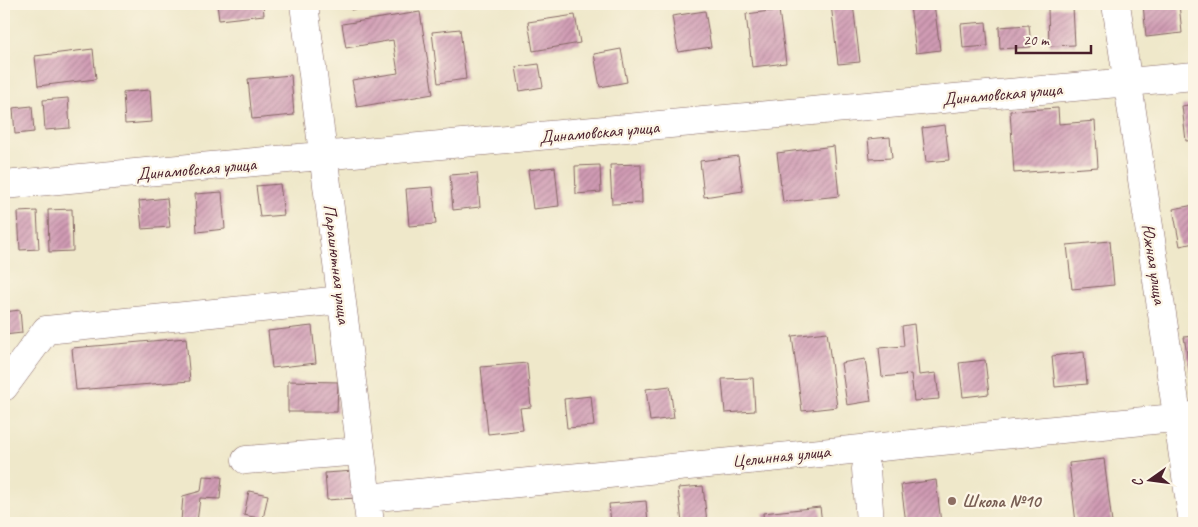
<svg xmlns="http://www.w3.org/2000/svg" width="1198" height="527" viewBox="0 0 1198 527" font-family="Caveat,sans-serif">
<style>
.building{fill:url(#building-hatch)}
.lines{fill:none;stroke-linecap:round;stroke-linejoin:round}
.minor-casing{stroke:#846563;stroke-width:29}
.minor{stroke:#fff;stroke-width:28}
.education-dot{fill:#8d6e63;stroke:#fcf5e5;stroke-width:2}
.labels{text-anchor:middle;stroke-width:4.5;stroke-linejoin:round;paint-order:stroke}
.street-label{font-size:18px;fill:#4a1f2b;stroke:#fcf5e5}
.education-label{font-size:18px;font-weight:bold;fill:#785e54;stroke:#fcf5e5;text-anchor:start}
</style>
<defs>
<pattern id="building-hatch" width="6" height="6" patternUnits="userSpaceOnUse" patternTransform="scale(1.25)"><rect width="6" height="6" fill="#d09bb4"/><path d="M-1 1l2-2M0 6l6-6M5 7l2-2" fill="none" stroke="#ab7e93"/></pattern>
</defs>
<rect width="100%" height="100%" fill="#fcf5e5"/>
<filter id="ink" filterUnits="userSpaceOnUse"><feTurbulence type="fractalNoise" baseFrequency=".02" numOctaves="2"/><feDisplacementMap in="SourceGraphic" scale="10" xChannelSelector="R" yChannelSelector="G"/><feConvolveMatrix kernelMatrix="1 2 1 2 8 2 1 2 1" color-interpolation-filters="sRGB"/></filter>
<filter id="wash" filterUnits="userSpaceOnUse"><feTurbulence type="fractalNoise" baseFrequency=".0096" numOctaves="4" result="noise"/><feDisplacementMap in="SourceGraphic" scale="20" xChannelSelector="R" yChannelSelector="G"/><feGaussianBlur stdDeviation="1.12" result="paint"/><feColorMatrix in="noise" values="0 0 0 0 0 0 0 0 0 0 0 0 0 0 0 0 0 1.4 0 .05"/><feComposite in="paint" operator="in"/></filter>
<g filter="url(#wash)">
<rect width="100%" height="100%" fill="#efe8ca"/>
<g id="blocks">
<!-- building -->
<path class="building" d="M217,4h46l1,11 -45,5z
M349,4h26l-24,6z
M831,4h22l7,58 -22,2z
M934,4l6,46 -24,3 -6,-47z
M1143,4h36l3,29 -36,4z
M1073,7l2,38 -26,1 -1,-38z
M779,10l7,53 -34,4 -6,-53z
M705,11l6,36 -33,5 -6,-36z
M420,12l13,82 -76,13 -5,-27 46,-7 -5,-33 -47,8 -4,-24z
M575,15l5,28 -47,8 -5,-29z
M986,22l2,24 -25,2 -2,-24z
M1029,25l2,22 -31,2 -1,-22z
M460,29l6,50 -28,4 -6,-51z
M93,49l3,30 -58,7 -3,-30z
M621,49l6,33 -27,5 -6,-33z
M539,64l4,23 -23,4 -4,-24z
M291,75l3,40 -42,4 -4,-40z
M150,90l2,32 -27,2 -2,-32z
M68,98l2,30 -25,2 -2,-30z
M1194,104v36l-8,1 -4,-35z
M32,106l2,26 -19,2 -2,-26z
M1058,108l1,16 36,-3 3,46 -84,6 -4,-62z
M945,125l4,35 -23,2 -4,-34z
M890,137l2,21 -22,1 -2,-20z
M834,146l5,50 -56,6 -6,-49z
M738,156l5,35 -39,6 -4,-36z
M641,164l1,39 -30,1 -2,-39z
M600,165l1,27 -25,2 -1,-28z
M555,167l4,39 -26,3 -5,-39z
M477,173l3,34 -27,3 -3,-35z
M280,184l4,31 -24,2 -4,-31z
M433,187l3,37 -27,2 -3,-37z
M222,192l3,37 -28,3 -2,-38z
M167,198l3,29 -28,2 -3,-28z
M1194,205v38l-14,3 -7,-37z
M72,209l1,42 -24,1 -1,-42z
M37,211l2,38 -19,1 -2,-38z
M1110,241l4,44 -42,4 -5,-44z
M20,310l2,23 -18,2v-23z
M914,324l5,51 17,-2 3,26 -25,2 -3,-27 -29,3 -3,-29 25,-2 -2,-20z
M312,326l4,37 -44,5 -4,-37z
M827,332l10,75 -35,4 -10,-75z
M1194,336v41l-3,1 -7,-41z
M186,338l4,43 -114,9 -4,-42z
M1084,352l3,32 -32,3 -3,-31z
M865,359l6,42 -24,4 -6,-42z
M985,360l4,34 -26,3 -4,-34z
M527,363l4,44 -11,1 3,22 -35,4 -7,-67z
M753,378l2,33 -30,2 -3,-34z
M288,381l50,1 -1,30h-49z
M670,386l4,32 -24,3 -4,-32z
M591,396l3,30 -27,2 -3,-29z
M1104,459l8,64h-36l-7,-60z
M354,471l2,27 -29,2 -2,-27z
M203,476l19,1 -2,22 -20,-1 -3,24 -16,-1 2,-25 18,-5z
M936,480l5,43h-35l-5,-38z
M703,486l4,36 -25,1 -4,-35z
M249,491l19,4 -5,24 -19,-4z
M646,501l2,22h-37l-2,-19z
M820,507l2,16h-58l-1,-10z"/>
</g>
</g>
<g filter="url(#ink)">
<use href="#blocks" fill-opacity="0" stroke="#846563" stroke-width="1"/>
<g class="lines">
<!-- minor casing -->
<g class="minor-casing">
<path id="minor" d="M304,4l66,519
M1116,4l77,519
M4,185l1190,-109
M4,387l42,-57 295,-30
M246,460l115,-9
M866,469l4,54
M367,498l827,-82"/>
</g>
<!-- minor -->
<use href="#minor" class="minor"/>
</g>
</g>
<!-- markers -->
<circle class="education-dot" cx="952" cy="501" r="5"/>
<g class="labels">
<!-- street labels -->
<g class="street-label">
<text transform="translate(1002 94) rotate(-5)" y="6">Динамовская улица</text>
<text transform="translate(599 132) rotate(-5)" y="6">Динамовская улица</text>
<text transform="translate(196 169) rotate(-5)" y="6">Динамовская улица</text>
<text transform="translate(337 264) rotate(83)" y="6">Парашютная улица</text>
<text transform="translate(1154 264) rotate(81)" y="6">Южная улица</text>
<text transform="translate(781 456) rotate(-6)" y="6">Целинная улица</text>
</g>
<!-- education labels -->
<g class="education-label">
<text x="962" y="507">Школа №10</text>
</g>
</g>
<!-- margin -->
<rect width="1198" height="527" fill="none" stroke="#fcf5e5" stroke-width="20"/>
<!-- north arrow -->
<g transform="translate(1150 480) rotate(256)" stroke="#fcf5e5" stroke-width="4" paint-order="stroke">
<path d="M0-4L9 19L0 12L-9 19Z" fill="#4a1f2b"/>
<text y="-8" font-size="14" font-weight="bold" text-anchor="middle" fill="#4a1f2b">С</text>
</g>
<!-- scale -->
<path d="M1016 45v8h75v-8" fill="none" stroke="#4a1f2b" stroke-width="2.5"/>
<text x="1023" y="45" font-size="15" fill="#4a1f2b" stroke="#fcf5e5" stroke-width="4" paint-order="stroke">20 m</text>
</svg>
